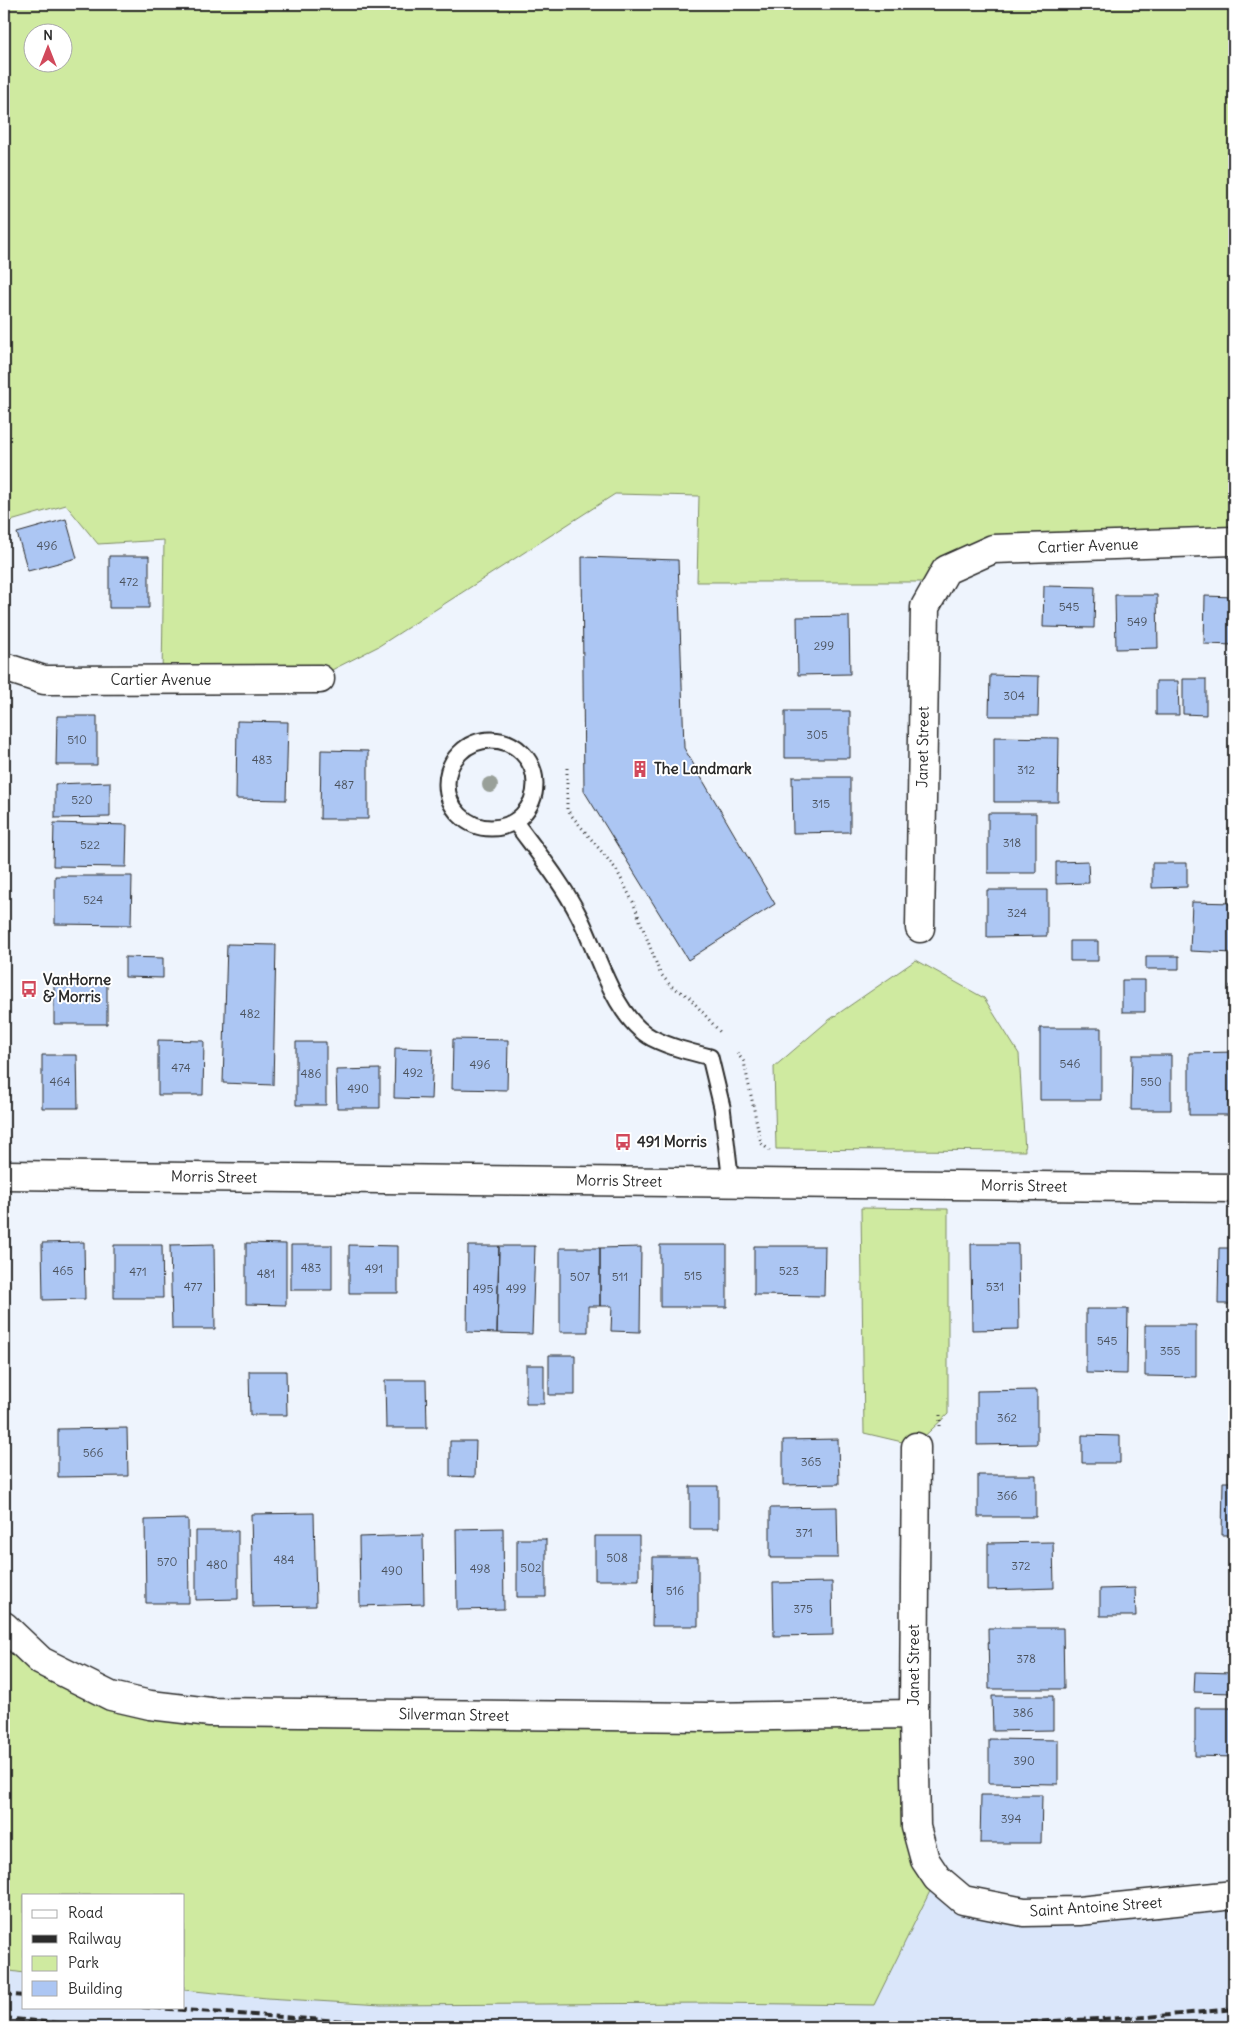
<svg xmlns="http://www.w3.org/2000/svg" width="1238" height="2031" viewBox="0 0 1238 2031" font-family="Delius,sans-serif">
<style>
.built{fill:#dae6fa}
.green{fill:#cfeaa0;stroke:#7d8a66;fill-rule:evenodd}
.building{fill:#acc6f3;stroke:#2b2b2b}
.lines{fill:none;stroke-linecap:round;stroke-linejoin:round}
.lane-casing{stroke:#2b2b2b;stroke-width:19}
.street-casing{stroke:#2b2b2b;stroke-width:31}
.path{stroke:#2b2b2b;stroke-width:3;stroke-dasharray:1 4;stroke-linecap:butt}
.lane{stroke:#fff;stroke-width:15}
.street{stroke:#fff;stroke-width:28}
.rail{stroke:#2b2b2b;stroke-width:4;stroke-dasharray:8 4;stroke-linecap:butt}
.tree{fill:#99a099}
.labels{text-anchor:middle;stroke-width:4;stroke-linejoin:round;paint-order:stroke}
.number-label{font-size:12px;fill:#4b525d}
.street-label{font-size:15px;fill:#2b2b2b;stroke:#fff}
.poi-label{font-size:15px;font-weight:bold;fill:#2b2b2b;stroke:#fff;text-anchor:start}
</style>
<rect width="100%" height="100%" fill="#eef4fd"/>
<filter id="ink" filterUnits="userSpaceOnUse"><feTurbulence type="fractalNoise" baseFrequency=".02" numOctaves="2"/><feDisplacementMap in="SourceGraphic" scale="10" xChannelSelector="R" yChannelSelector="G"/><feConvolveMatrix kernelMatrix="1 2 1 2 8 2 1 2 1" color-interpolation-filters="sRGB"/></filter>
<g filter="url(#ink)">
<!-- built -->
<path class="built" d="M935,1881l27,21 272,-4v129h-1230v-57l20,3v34h160v-17l83,8 114,7 330,-2z"/>
<!-- green -->
<path class="green" d="M4,4h1230v534l-241,8 -58,36h-238l2,-86 -84,-2 -236,152 -59,30 -158,1 2,-137 -66,4 -32,-39 -62,18zM32,32h30v30h-30z
M916,960l68,38 35,56 6,97 -249,-2 -2,-82 55,-47z
M861,1208l87,1v205l-33,31 -51,-12z
M4,1625l10,10 135,68 763,9 23,169 -61,124 -163,-2 -330,2 -114,-7 -83,-8v-95h-160v78l-20,-3z"/>
<!-- building -->
<path class="building" d="M66,519l11,39 -49,13 -11,-38z
M109,556h40v52h-40z
M582,557l96,3 6,188 91,156 -87,56 -104,-169z
M1044,586l51,1 -1,41 -51,-1z
M1115,595h42l1,53 -42,1z
M1205,596l29,1v48l-30,-1z
M849,616l1,58 -52,1 -1,-58z
M990,675l49,1 -1,40h-49z
M1183,679h23v36l-23,-1z
M1156,681h22l1,34h-23z
M785,711h65v47h-65z
M57,716h40v49h-41z
M237,721l51,1 -2,78 -50,-1z
M994,737l65,1 -1,64h-64z
M321,750l47,1v68h-48z
M792,777h58v55l-57,1z
M110,782v35l-55,1v-34z
M988,813h48v60h-48z
M54,823l73,2 -1,42 -73,-1z
M1088,861l1,22 -33,1v-22z
M1152,863h35v24l-35,1z
M55,876h77l-1,49 -76,-1z
M987,890h60v46l-60,1z
M1192,902l42,1v50l-44,-2z
M1070,941h28v20h-28z
M227,944l49,1 -3,140 -50,-2z
M1146,956h33v13h-33z
M125,957l38,1v20l-38,-1z
M54,979h53v45h-53z
M1122,980h23v32h-23z
M1230,985h4v39h-4z
M1040,1028h61v72h-61z
M453,1039l55,1 -1,50 -55,-1z
M158,1040l46,1 -1,54h-45z
M296,1042h30v63h-30z
M395,1048l38,1 -2,50 -37,-1z
M1234,1052v63h-45v-62z
M42,1055h35l1,53h-36z
M1132,1055h39v55h-40z
M380,1069v39h-43l-1,-38z
M84,1242l1,57 -42,1 -1,-57z
M246,1243l40,1v61l-40,-1z
M214,1244l1,85h-43l-2,-84z
M971,1244h47l1,85 -47,1z
M114,1245h48l1,53h-49z
M291,1245h41v45h-41z
M349,1245l49,1v47h-49z
M660,1245h67v62h-67z
M468,1246h31l-2,87 -30,-1z
M499,1246h36l-3,88 -35,-1z
M754,1246h71l-1,50 -70,-1z
M641,1247l-1,85 -29,-1 1,-25h-12v-58z
M560,1248h40v58h-12v26h-28z
M1219,1248h15v56h-16z
M1086,1309h42l-1,65 -41,-1z
M1145,1325h51v52l-51,-1z
M549,1355h26v40h-26z
M526,1365h18v39h-18z
M249,1371h37l1,44h-37z
M385,1380h41l1,48h-41z
M1037,1390v54l-60,1v-54z
M127,1428l1,48 -70,1v-48z
M1082,1435l38,1v27h-38z
M838,1439l1,45 -56,1v-45z
M450,1441h26l-1,36 -25,-1z
M978,1475h58v42h-58z
M1223,1482h11v53h-12z
M690,1486h28v43h-28z
M837,1507l1,51h-68v-50z
M314,1513l2,93 -63,1 -2,-93z
M188,1519l1,84h-43l-1,-83z
M503,1528l1,81 -47,1 -1,-81z
M196,1531h42v68l-42,1z
M423,1535l1,69 -64,2 -1,-69z
M595,1536h44v44h-44z
M517,1539h29v58h-29z
M1053,1542l1,46 -66,2v-47z
M653,1557h45v69h-46z
M832,1582l1,53 -59,1 -1,-53z
M1135,1588l1,28h-36v-27z
M988,1628h75l1,61h-75z
M1195,1672l39,1 -1,20 -39,-1z
M992,1696h61v34l-60,1z
M1195,1708h39v49l-39,-1z
M989,1739l69,1v44l-69,-1z
M981,1795h61l-1,48h-61z"/>
<g class="lines">
<!-- lane casing -->
<g class="lane-casing">
<path id="lane" d="M447 784a44 44 0 1 1 88 0a44 44 0 1 1-88 0Z
M515,822c22,30 47,60 64,94 19,37 35,102 73,122 18,9 38,14 58,19l12,50 9,76"/>
</g>
<!-- street casing -->
<g class="street-casing">
<path id="street" d="M4,667l40,13 276,-1
M920,928l5,-321 21,-37 47,-21 241,-8
M4,1175l1230,13
M916,1447l-2,267 2,113 9,33 12,18 26,22 61,12 55,-1 155,-16
M4,1626l37,35 70,35 39,9 60,7 497,5 207,-3"/>
</g>
<!-- path -->
<path class="path" d="M567,768v42l49,59 17,33 27,71 11,13 17,10 32,36
M737,1053l7,9 17,81 9,8
M940,1426v-15"/>
<!-- lane -->
<use href="#lane" class="lane"/>
<!-- street -->
<use href="#street" class="street"/>
<!-- rail -->
<path class="rail" d="M4,1994l20,2
M142,2007l167,12 144,8
M4,2018l94,9
M910,2027l238,-10 86,-8"/>
</g>
<!-- trees -->
<circle class="tree" cx="490" cy="785" r="8"/>
</g>
<!-- icons -->
<defs>
<g id="building-bare" transform="scale(1.35)"><path d="M-4-6H4V6H1V3H-1V6H-4ZM-2.5-4.3h1.7v1.8h-1.7ZM.8-4.3h1.7v1.8H.8ZM-2.5-1h1.7V.8h-1.7ZM.8-1h1.7V.8H.8Z" fill="#d1495b" stroke="#fff" stroke-width="2.5" paint-order="stroke"/></g>
<g id="bus-bare" transform="scale(1.35)"><path d="M-5-6H5V4H4V6H2V4H-2V6H-4V4H-5ZM-3.5-4V0h7V-4ZM-3.5 1.2v1.5H-2V1.2ZM2 1.2v1.5H3.5V1.2Z" fill="#d1495b" stroke="#fff" stroke-width="2.5" paint-order="stroke"/></g>
</defs>
<g fill-rule="evenodd">
<use href="#building-bare" x="640" y="769"/>
<use href="#bus-bare" x="29" y="989"/>
<use href="#bus-bare" x="623" y="1142"/>
</g>
<g class="labels">
<!-- number labels -->
<g class="number-label">
<text x="47" y="550">496</text>
<text x="129" y="586">472</text>
<text x="1069" y="611">545</text>
<text x="1137" y="626">549</text>
<text x="824" y="650">299</text>
<text x="1014" y="700">304</text>
<text x="817" y="739">305</text>
<text x="77" y="744">510</text>
<text x="262" y="764">483</text>
<text x="1026" y="774">312</text>
<text x="344" y="789">487</text>
<text x="82" y="804">520</text>
<text x="821" y="808">315</text>
<text x="1012" y="847">318</text>
<text x="90" y="849">522</text>
<text x="93" y="904">524</text>
<text x="1017" y="917">324</text>
<text x="250" y="1018">482</text>
<text x="1070" y="1068">546</text>
<text x="480" y="1069">496</text>
<text x="181" y="1072">474</text>
<text x="413" y="1077">492</text>
<text x="311" y="1078">486</text>
<text x="60" y="1086">464</text>
<text x="1151" y="1086">550</text>
<text x="358" y="1093">490</text>
<text x="311" y="1272">483</text>
<text x="374" y="1273">491</text>
<text x="63" y="1275">465</text>
<text x="789" y="1275">523</text>
<text x="138" y="1276">471</text>
<text x="266" y="1278">481</text>
<text x="693" y="1280">515</text>
<text x="580" y="1281">507</text>
<text x="620" y="1281">511</text>
<text x="193" y="1291">477</text>
<text x="995" y="1291">531</text>
<text x="483" y="1293">495</text>
<text x="516" y="1293">499</text>
<text x="1107" y="1345">545</text>
<text x="1170" y="1355">355</text>
<text x="1007" y="1422">362</text>
<text x="93" y="1457">566</text>
<text x="811" y="1466">365</text>
<text x="1007" y="1500">366</text>
<text x="804" y="1537">371</text>
<text x="617" y="1562">508</text>
<text x="284" y="1564">484</text>
<text x="167" y="1566">570</text>
<text x="217" y="1569">480</text>
<text x="1021" y="1570">372</text>
<text x="531" y="1572">502</text>
<text x="480" y="1573">498</text>
<text x="392" y="1575">490</text>
<text x="675" y="1595">516</text>
<text x="803" y="1613">375</text>
<text x="1026" y="1663">378</text>
<text x="1023" y="1717">386</text>
<text x="1024" y="1765">390</text>
<text x="1011" y="1823">394</text>
</g>
<!-- street labels -->
<g class="street-label">
<text transform="translate(1088 546) rotate(-2)" y="5">Cartier Avenue</text>
<text x="161" y="685">Cartier Avenue</text>
<text transform="translate(923 747) rotate(-89)" y="5">Janet Street</text>
<text transform="translate(214 1177) rotate(1)" y="5">Morris Street</text>
<text transform="translate(619 1181) rotate(1)" y="5">Morris Street</text>
<text transform="translate(1024 1186) rotate(1)" y="5">Morris Street</text>
<text transform="translate(914 1665) rotate(-90)" y="5">Janet Street</text>
<text transform="translate(454 1715) rotate(1)" y="5">Silverman Street</text>
<text transform="translate(1096 1907) rotate(-4)" y="5">Saint Antoine Street</text>
</g>
<!-- poi labels -->
<g class="poi-label">
<text x="654" y="774">The Landmark</text>
<text x="43" y="985">VanHorne<tspan x="43" dy="17">&amp; Morris</tspan></text>
<text x="637" y="1147">491 Morris</text>
</g>
</g>
<!-- margin -->
<rect width="1238" height="2031" fill="none" stroke="#fff" stroke-width="20"/>
<rect x="10" y="10" width="1218" height="2011" fill="none" stroke="#2b2b2b" stroke-width="2" filter="url(#ink)"/>
<!-- legend -->
<rect x="22" y="1894" width="162" height="115" fill="#ffffff" stroke="#aaaaaa"/>
<rect x="32" y="1910" width="25" height="8" fill="#ffffff" stroke="#aaaaaa"/>
<text x="68" y="1918" font-size="15" fill="#2b2b2b">Road</text>
<rect x="32" y="1935" width="25" height="8" fill="#2b2b2b" stroke="#aaaaaa"/>
<text x="68" y="1944" font-size="15" fill="#2b2b2b">Railway</text>
<rect x="32" y="1956" width="25" height="15" fill="#cfeaa0" stroke="#aaaaaa"/>
<text x="68" y="1968" font-size="15" fill="#2b2b2b">Park</text>
<rect x="32" y="1981" width="25" height="15" fill="#acc6f3" stroke="#aaaaaa"/>
<text x="68" y="1994" font-size="15" fill="#2b2b2b">Building</text>
<!-- north arrow -->
<g transform="translate(48 48)"><circle r="24" fill="#ffffff" stroke="#aaaaaa"/>
<path d="M0-4L9 19L0 12L-9 19Z" fill="#d1495b"/>
<text y="-8" font-size="14" font-weight="bold" text-anchor="middle" fill="#2b2b2b">N</text>
</g>
</svg>
